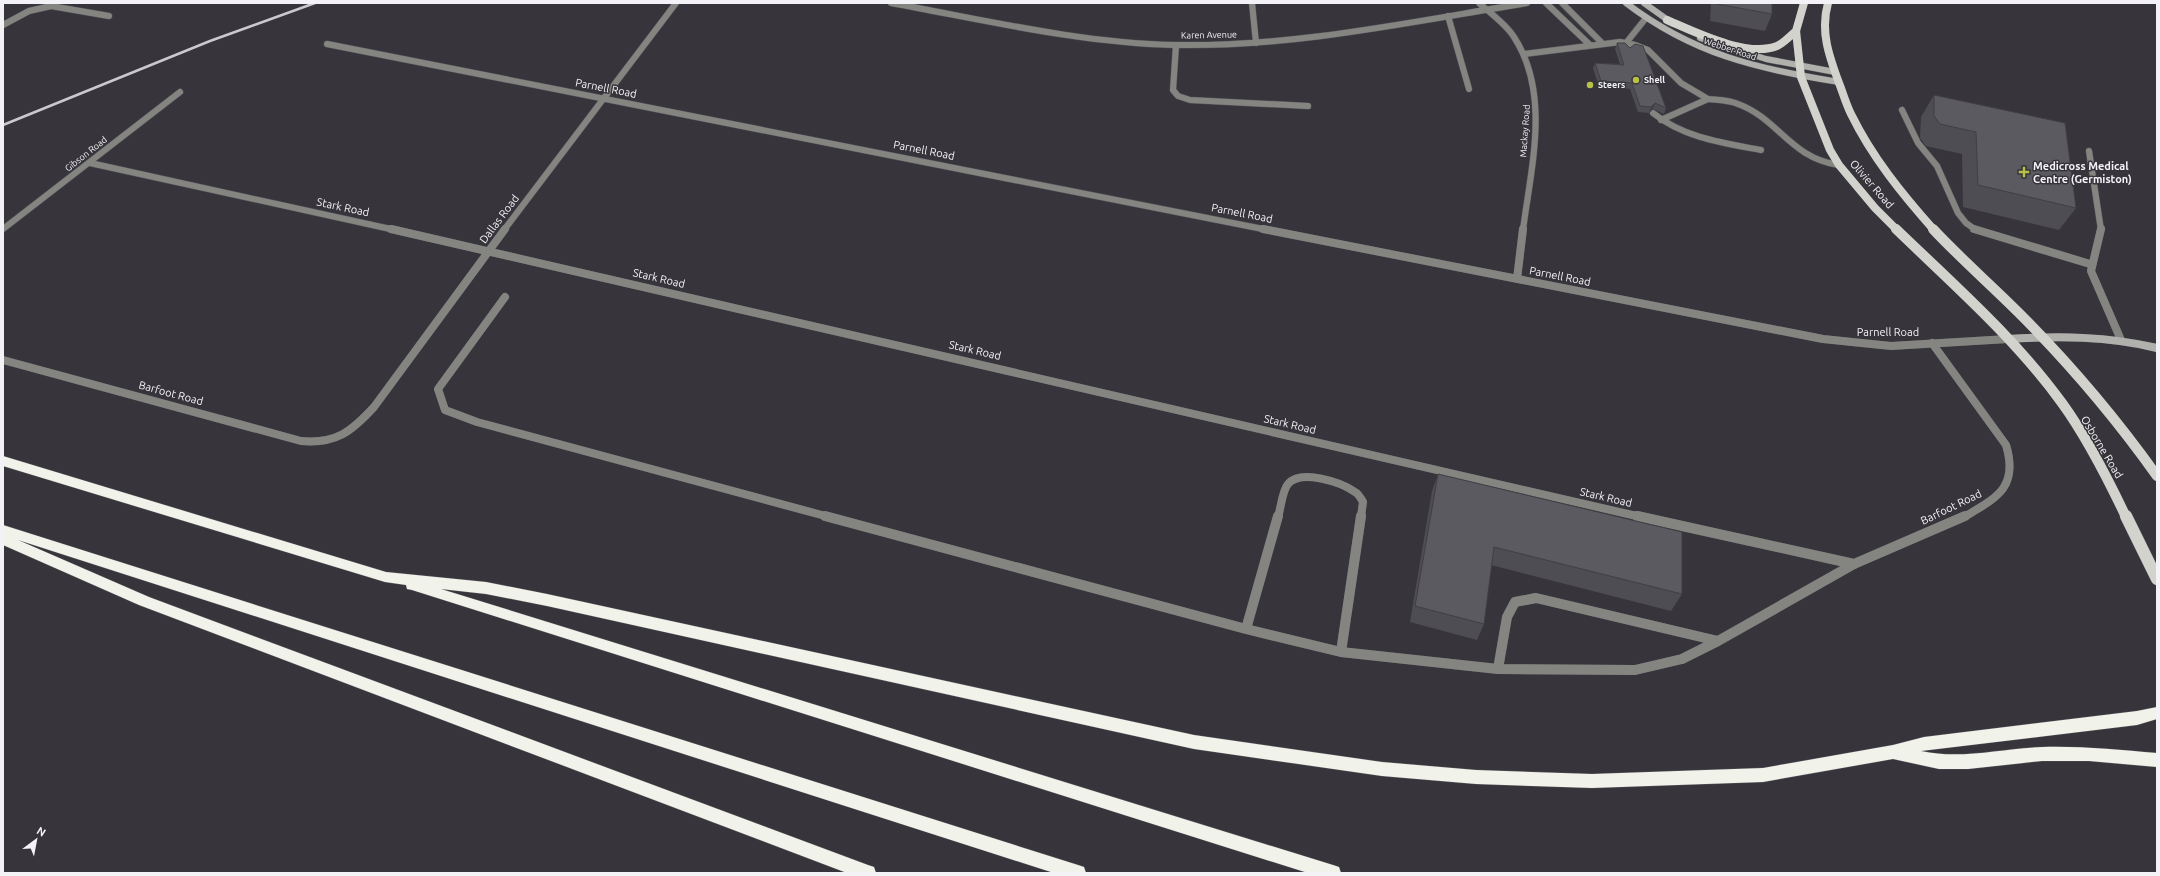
<svg xmlns="http://www.w3.org/2000/svg" width="2160" height="876" viewBox="0 0 2160 876" font-family="Ubuntu,sans-serif">
<style>
.lines{fill:none;stroke-linecap:round;stroke-linejoin:round}
.service-far2-casing{stroke:#555359;stroke-width:7}
.service-far1-casing{stroke:#555359;stroke-width:8}
.service-casing{stroke:#555359;stroke-width:10}
.minor-far2-casing{stroke:#555359;stroke-width:7}
.minor-far1-casing{stroke:#555359;stroke-width:8}
.minor-casing{stroke:#555359;stroke-width:10}
.secondary-far1-casing{stroke:#555359;stroke-width:7}
.secondary-casing{stroke:#555359;stroke-width:8}
.primary-far2-casing{stroke:#555359;stroke-width:8}
.primary-far1-casing{stroke:#555359;stroke-width:10}
.primary-casing{stroke:#555359;stroke-width:13}
.motorway-casing{stroke:#555359;stroke-width:1}
.service-far2{stroke:#848581;stroke-width:6}
.service-far1{stroke:#848581;stroke-width:8}
.service{stroke:#848581;stroke-width:10}
.minor-far2{stroke:#848581;stroke-width:6}
.minor-far1{stroke:#848581;stroke-width:8}
.minor{stroke:#848581;stroke-width:10}
.secondary-far1{stroke:#b0b1ac;stroke-width:6}
.secondary{stroke:#b0b1ac;stroke-width:8}
.primary-far2{stroke:#d2d3cc;stroke-width:8}
.primary-far1{stroke:#d2d3cc;stroke-width:10}
.primary{stroke:#d2d3cc;stroke-width:12}
.motorway{fill:#f1f2ea;fill-rule:evenodd}
.rail{stroke:#cbc9ce;stroke-width:2.5}
.wall{fill:#4e4d53}
.shaded-wall{fill:#403f43}
.building{fill:#5b5a60;stroke:#403f43}
.poi-dot{fill:#b8c147;stroke:#37353b;stroke-width:1.5}
.labels{text-anchor:middle;stroke-width:3;stroke-linejoin:round;paint-order:stroke}
.far-street-label{font-size:9px;fill:#f3f2f6;stroke:#37353b}
.far-poi-label{font-size:9px;font-weight:bold;fill:#f3f2f6;stroke:#37353b;text-anchor:start}
.street-label{font-size:11px;fill:#f3f2f6;stroke:#37353b}
.poi-label{font-size:11px;font-weight:bold;fill:#f3f2f6;stroke:#37353b;text-anchor:start}
</style>
<rect width="100%" height="100%" fill="#37353b"/>
<g class="lines">
<!-- service-far2 casing -->
<g class="service-far2-casing">
<path id="service-far2" d="M1546,3l44,42
M1562,3l41,41
M1448,16l21,73
M1176,45l-3,45 5,6 12,4 118,6
M1627,47l-1,-4 20,-25
M1524,54l96,-12 15,3 13,5 33,33 27,16 -47,21
M1708,99c10,1 21,1 30,5 41,15 52,54 101,61
M1902,110l16,33 19,23 21,47 8,10 10,7
M1653,113c31,25 70,30 108,37
M2089,151l12,79"/>
</g>
<!-- service-far1 casing -->
<g class="service-far1-casing">
<path id="service-far1" d="M1974,229l116,35
M2101,229l-10,42 30,69
M505,297l-67,92 7,21 32,12 352,95
M1278,517c3,-9 4,-26 10,-33 13,-15 53,-2 67,8 4,2 6,7 8,10l-2,15"/>
</g>
<!-- service casing -->
<g class="service-casing">
<path id="service" d="M825,516l421,113 95,23 157,17 137,1 47,-11 36,-18 136,-77
M1246,629l32,-113
M1341,652l20,-136
M1498,669l9,-52 8,-15 21,-4 182,43"/>
</g>
<!-- minor-far2 casing -->
<g class="minor-far2-casing">
<path id="minor-far2" d="M891,3c94,17 189,40 284,42 119,2 235,-23 352,-42
M1252,3l4,40
M1479,3c11,10 27,21 35,34 37,57 17,130 9,193
M3,25l26,-14 22,-5 58,10
M327,44l941,186
M90,163l305,67
M3,229l177,-137
M504,230l172,-227"/>
</g>
<!-- minor-far1 casing -->
<g class="minor-far1-casing">
<path id="minor-far1" d="M391,229l1250,288
M1263,229l560,110 68,7 117,-7
M1517,279l6,-50
M1932,343l74,102c13,43 -10,53 -42,72
M3,360l298,81c35,3 50,-9 73,-34l131,-178"/>
</g>
<!-- minor casing -->
<g class="minor-casing">
<path id="minor" d="M1637,516l217,48 111,-48"/>
</g>
<!-- secondary-far1 casing -->
<g class="secondary-far1-casing">
<path id="secondary-far1" d="M1626,3c67,51 131,66 213,79
M1644,3l28,20
M1700,38l66,21 69,13"/>
</g>
<!-- secondary casing -->
<g class="secondary-casing">
<path id="secondary" d="M2008,339c51,-3 99,-3 149,9"/>
</g>
<!-- primary-far2 casing -->
<g class="primary-far2-casing">
<path id="primary-far2" d="M1804,3l-8,28 5,46 29,73 9,15 36,43 22,22
M1828,3c-8,28 1,53 11,80 4,10 7,21 12,31 21,43 51,80 83,116
M1667,20c28,12 80,38 110,26 7,-3 13,-10 19,-15"/>
</g>
<!-- primary-far1 casing -->
<g class="primary-far1-casing">
<path id="primary-far1" d="M1896,229c57,55 119,109 166,174 24,33 46,76 64,114
M1933,229c27,29 57,55 85,83 51,51 97,105 139,164"/>
</g>
<!-- primary casing -->
<g class="primary-casing">
<path id="primary" d="M2126,516l31,63"/>
</g>
<!-- motorway casing -->
<g class="motorway-casing">
<path id="motorway" d="M3,456l383,116 100,10 61,12 647,141 188,27 94,8 116,4 171,-6 130,-23 31,-8 213,-26 20,-4v12l-20,6 -216,26c41,9 81,-3 122,-4 38,-1 76,3 114,6v14l-68,-6h-47l-74,8h-29l-46,-10 -130,23 -171,6 -116,-4 -94,-8 -188,-27 -647,-143 -61,-12 -45,-5 892,276 6,2 2,6h-33l-896,-283 -5,-1 -1,-4 -21,-3 -382,-116z
M3,525l1075,340 6,2 2,6h-32l-1036,-333 131,57 719,268 6,2 2,6h-29l-708,-268 -136,-60z"/>
</g>
<!-- service-far2 -->
<use href="#service-far2" class="service-far2"/>
<!-- service-far1 -->
<use href="#service-far1" class="service-far1"/>
<!-- service -->
<use href="#service" class="service"/>
<!-- minor-far2 -->
<use href="#minor-far2" class="minor-far2"/>
<!-- minor-far1 -->
<use href="#minor-far1" class="minor-far1"/>
<!-- minor -->
<use href="#minor" class="minor"/>
<!-- secondary-far1 -->
<use href="#secondary-far1" class="secondary-far1"/>
<!-- secondary -->
<use href="#secondary" class="secondary"/>
<!-- primary-far2 -->
<use href="#primary-far2" class="primary-far2"/>
<!-- primary-far1 -->
<use href="#primary-far1" class="primary-far1"/>
<!-- primary -->
<use href="#primary" class="primary"/>
<!-- motorway -->
<use href="#motorway" class="motorway"/>
<!-- rail -->
<path class="rail" d="M3,125l207,-84 105,-38"/>
</g>
<!-- wall -->
<path class="wall" d="M1711,3h61v11l-7,17 -55,-10z
M1617,43l49,65 -2,6 -11,-5 -4,4 -11,-1 -8,-23 -31,-2 -6,-19 2,-5 25,1 -5,-15z
M1934,95l142,113 -17,22 -96,-23 -1,-53 -36,-8 -6,-8 1,-21z
M1438,474l244,120 -11,17 -180,-46 -7,59 -7,16 -67,-18 22,-131z"/>
<!-- shaded-wall -->
<path class="shaded-wall" d="M1655,103l-2,6 -4,4 2,-6z"/>
<!-- building -->
<path class="building" d="M1717,3h55v11l-55,-10z
M1617,43h8l5,5 5,-4 8,2 23,62 -11,-5 -4,4 -11,-1 -8,-23 -31,-2 -6,-18 29,2z
M1934,95l131,28 11,85 -98,-23 -2,-53 -36,-8 -6,-8z
M1438,474l244,58v62l-188,-47 -10,77 -69,-18z"/>
<!-- markers -->
<g class="poi-dot">
<circle cx="1636" cy="80" r="4"/>
<circle cx="1590" cy="85" r="4"/>
<path d="M2022 166h4v4h4v4h-4v4h-4v-4h-4v-4h4z"/>
</g>
<g class="labels">
<!-- far-street labels -->
<g class="far-street-label">
<text transform="translate(1209 35) rotate(-1)" y="3">Karen Avenue</text>
<text transform="translate(1730 49) rotate(18)" y="3">Webber Road</text>
<text transform="translate(1525 131) rotate(-86)" y="3">Mackay Road</text>
<text transform="translate(86 154) rotate(-38)" y="3">Gibson Road</text>
</g>
<!-- far-poi labels -->
<g class="far-poi-label">
<text x="1644" y="83">Shell</text>
<text x="1598" y="88">Steers</text>
</g>
<!-- street labels -->
<g class="street-label">
<text transform="translate(606 88) rotate(11)" y="4">Parnell Road</text>
<text transform="translate(924 150) rotate(11)" y="4">Parnell Road</text>
<text transform="translate(1872 184) rotate(49)" y="4">Olivier Road</text>
<text transform="translate(343 207) rotate(12)" y="4">Stark Road</text>
<text transform="translate(1242 213) rotate(11)" y="4">Parnell Road</text>
<text transform="translate(499 219) rotate(-53)" y="4">Dallas Road</text>
<text transform="translate(1560 276) rotate(11)" y="4">Parnell Road</text>
<text transform="translate(659 278) rotate(13)" y="4">Stark Road</text>
<text x="1888" y="336">Parnell Road</text>
<text transform="translate(975 350) rotate(13)" y="4">Stark Road</text>
<text transform="translate(171 393) rotate(15)" y="4">Barfoot Road</text>
<text transform="translate(1290 424) rotate(13)" y="4">Stark Road</text>
<text transform="translate(2102 447) rotate(59)" y="4">Osborne Road</text>
<text transform="translate(1606 497) rotate(13)" y="4">Stark Road</text>
<text transform="translate(1951 507) rotate(-26)" y="4">Barfoot Road</text>
</g>
<!-- poi labels -->
<g class="poi-label">
<text x="2033" y="170">Medicross Medical<tspan x="2033" dy="13">Centre (Germiston)</tspan></text>
</g>
</g>
<!-- border -->
<rect width="2160" height="876" fill="none" stroke="#f3f2f6" stroke-width="8"/>
<!-- north arrow -->
<g transform="translate(36 840) rotate(32)" stroke="#37353b" stroke-width="3" paint-order="stroke">
<path d="M0-3L7 15L0 10L-7 15Z" fill="#f3f2f6"/>
<text y="-6" font-size="11" font-weight="bold" text-anchor="middle" fill="#f3f2f6">N</text>
</g>
</svg>
